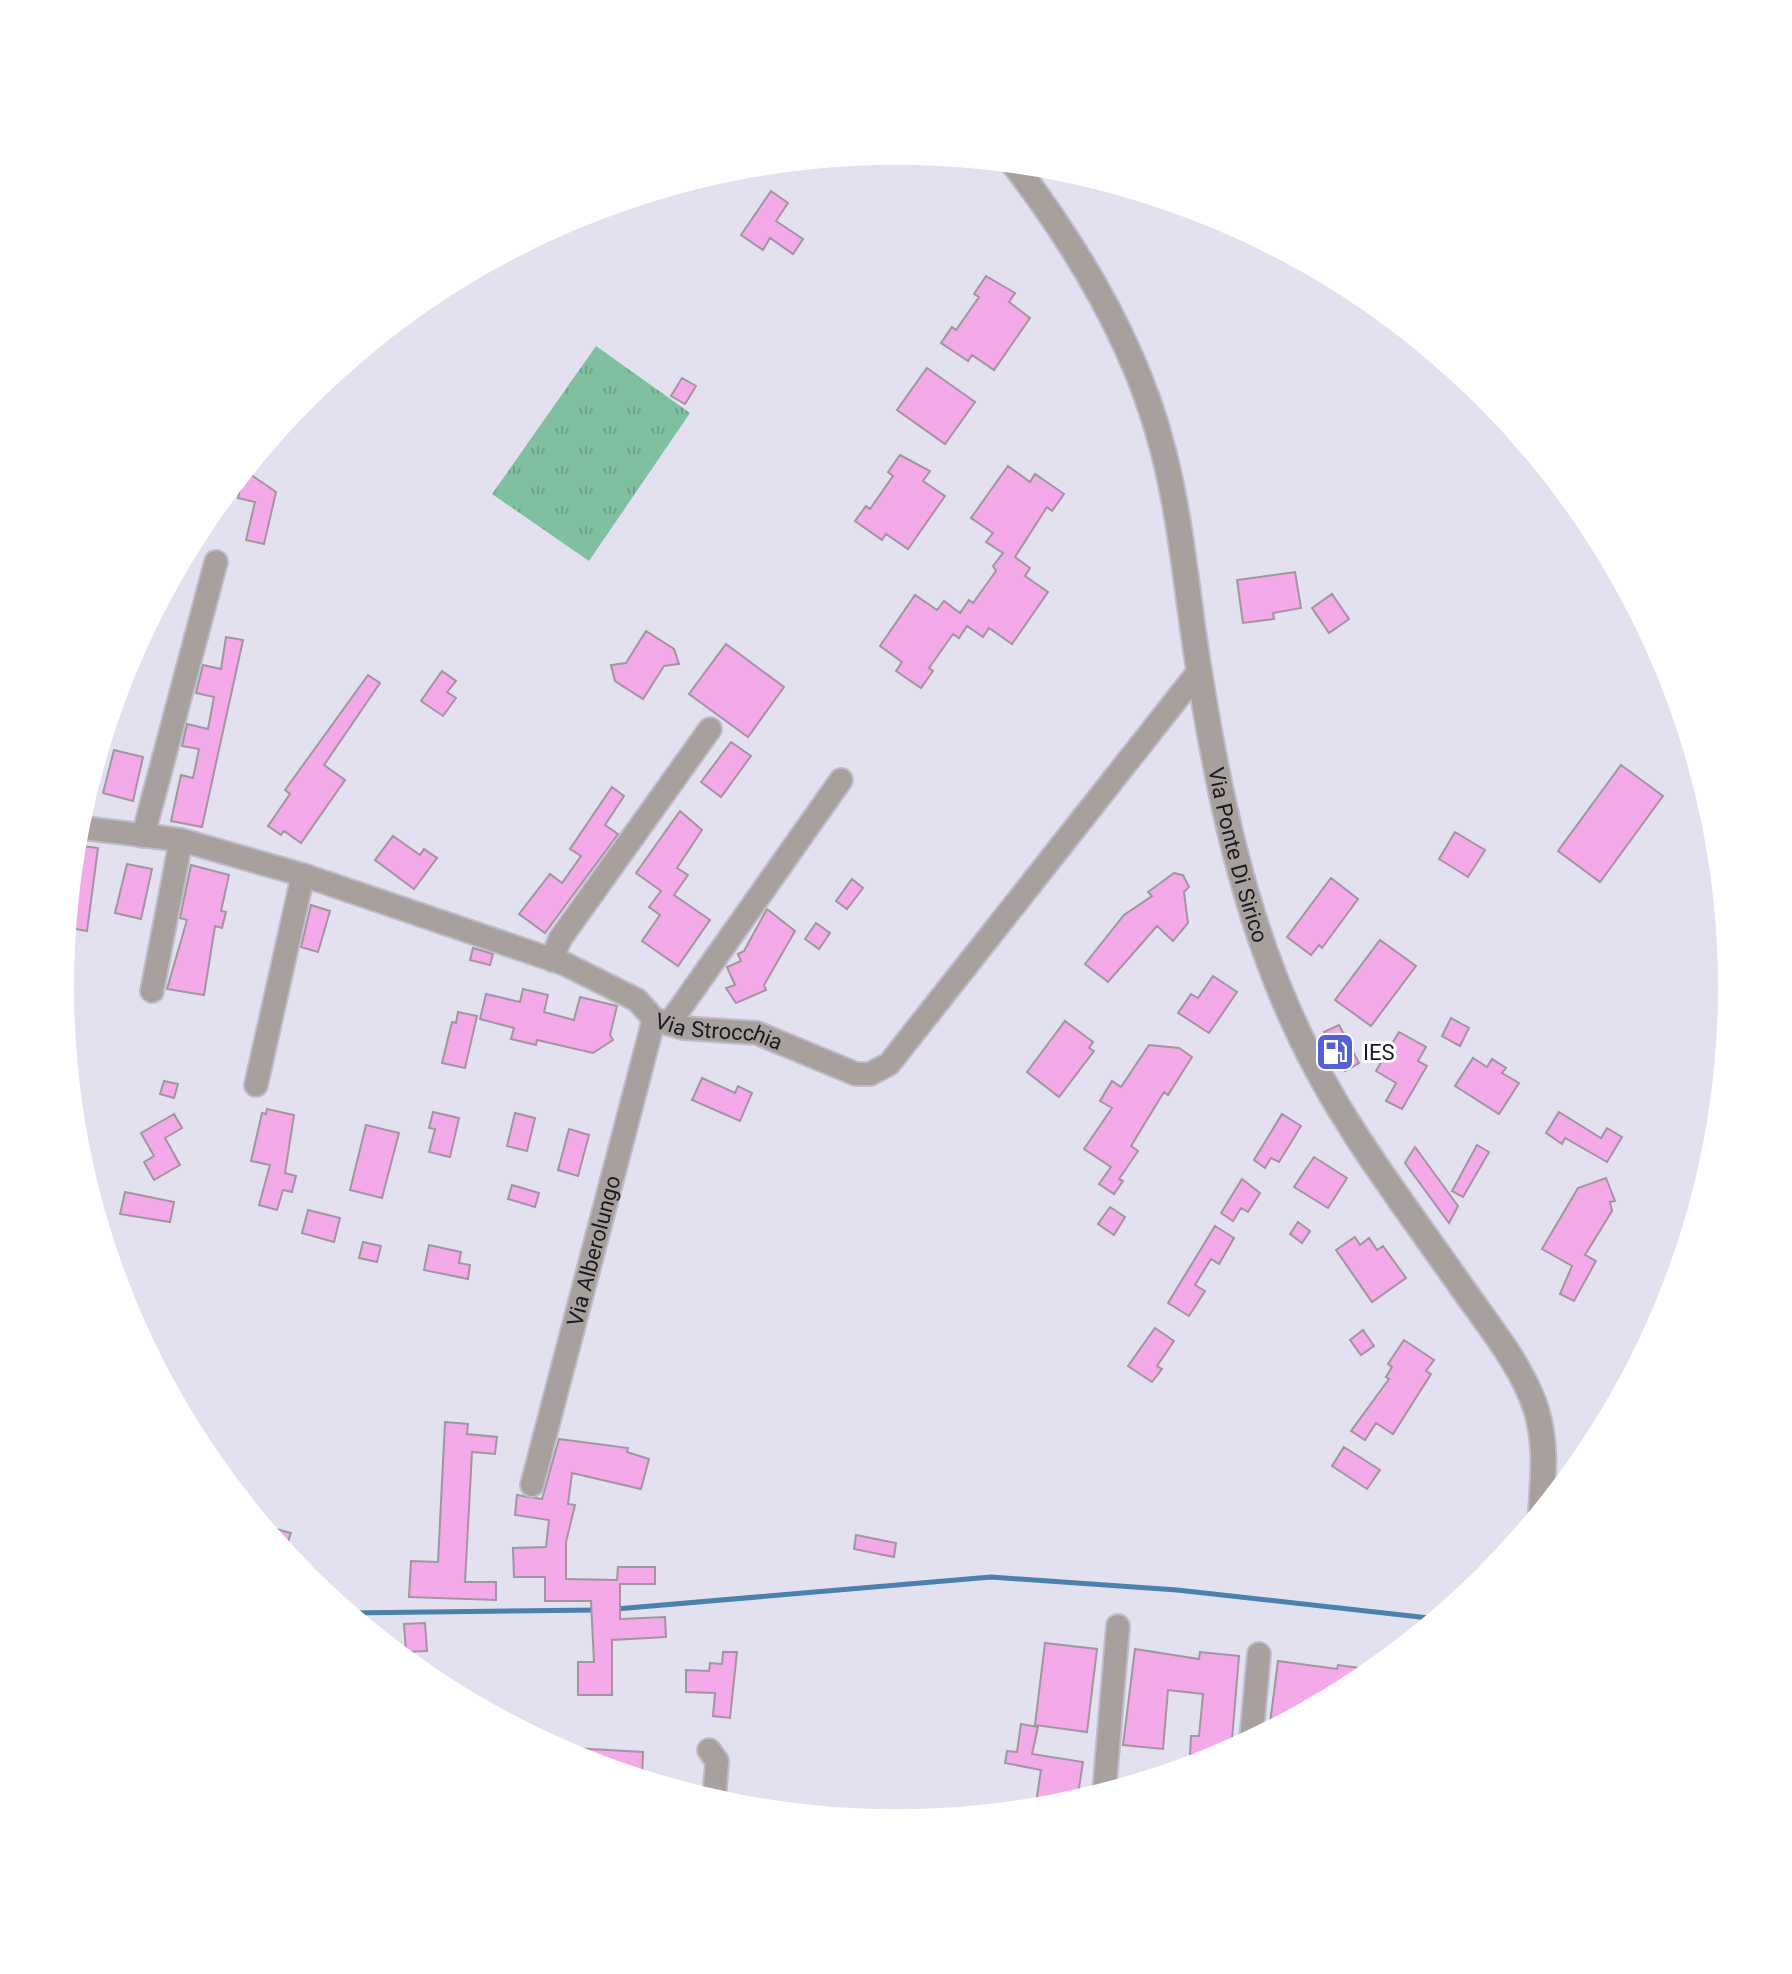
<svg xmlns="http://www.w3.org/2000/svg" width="1792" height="1974" viewBox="0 0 1792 1974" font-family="Roboto,sans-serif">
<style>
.grass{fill:url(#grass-tufts)}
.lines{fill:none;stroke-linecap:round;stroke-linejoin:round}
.stream{stroke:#4a81ad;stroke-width:5}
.building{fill:#f4a9e8;stroke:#a395a0;stroke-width:2}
.minor-casing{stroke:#bfbcca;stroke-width:26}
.tertiary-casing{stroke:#bfbcca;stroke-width:28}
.minor{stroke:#a8a09d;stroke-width:22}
.tertiary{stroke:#a8a09d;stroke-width:24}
.labels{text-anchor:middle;stroke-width:6;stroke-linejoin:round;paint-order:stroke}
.street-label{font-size:22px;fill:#1a191f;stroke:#fff}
.poi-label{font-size:22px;fill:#1a191f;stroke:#fff;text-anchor:start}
</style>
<defs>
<pattern id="grass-tufts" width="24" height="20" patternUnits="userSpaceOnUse" patternTransform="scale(2)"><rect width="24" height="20" fill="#80c0a1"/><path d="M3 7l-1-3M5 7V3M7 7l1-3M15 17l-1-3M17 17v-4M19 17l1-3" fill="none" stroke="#6ea48a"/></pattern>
</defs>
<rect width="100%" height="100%" fill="#e3e0f0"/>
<!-- grass -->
<path class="grass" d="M596,346l94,67 -101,148 -97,-67z"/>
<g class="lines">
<!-- stream -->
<path class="stream" d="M616,1609l375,-32 186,13 261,29
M347,1613l251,-3"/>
</g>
<!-- building -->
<path class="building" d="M771,191l17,12 -12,18 27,18 -10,15 -23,-16 -7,12 -22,-15z
M986,276l29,17 -6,9 21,16 -36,52 -22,-15 -4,6 -27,-18 11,-16 4,3 23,-33 -5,-3z
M927,368l48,34 -30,42 -48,-34z
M682,378l14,8 -11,18 -14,-8z
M900,455l30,16 -7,10 22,15 -37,53 -22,-15 -4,6 -27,-19 11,-15 4,3 23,-33 -5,-4z
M1008,466l22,16 5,-8 29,20 -12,17 -5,-4 -32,50 15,11 -5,8 23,16 -36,52 -23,-16 -6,9 -16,-11 -8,12 -6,-4 -24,34 4,3 -12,17 -25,-17 6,-9 -22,-16 35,-51 22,15 7,-9 16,12 9,-13 4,3 23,-32 -3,-5 10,-13 -17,-11 7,-9 -22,-15z
M244,470l32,22 -12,52 -18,-4 9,-38 -17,-4z
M1295,572l6,36 -28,5 1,6 -31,4 -6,-43z
M1332,594l17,25 -20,14 -17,-25z
M646,631l28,18 5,15 -15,2 -21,33 -28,-18 -4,-16 15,-2z
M226,637l17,3 -41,187 -31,-6 10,-46 12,3 6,-29 -17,-3 5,-22 21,5 6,-32 -18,-4 7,-28 18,4z
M726,644l58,43 -36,50 -59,-43z
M442,671l14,10 -9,11 9,6 -13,18 -22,-15z
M368,675l12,8 -56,82 21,15 -44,63 -17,-12 -3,4 -13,-9 22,-32 -5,-4z
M731,742l20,14 -30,41 -20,-15z
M114,750l29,7 -10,44 -30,-8z
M1621,765l42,31 -63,86 -42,-31z
M612,787l12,9 -19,29 13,9 -73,99 -26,-19 31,-40 12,9 19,-27 -11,-7z
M680,811l22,19 -25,38 11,7 -14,20 36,25 -32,46 -36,-25 18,-26 -11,-8 12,-16 -25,-18z
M1455,832l30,18 -17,27 -29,-18z
M393,836l27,19 4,-6 13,9 -23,31 -39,-29z
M82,846l16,2 -11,83 -17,-3z
M127,864l25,5 -11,50 -26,-6z
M191,865l38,10 -8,36 5,1 -4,16 -7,-2 -11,69 -37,-6 20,-69 -7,-2z
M1174,873l9,2 6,12 -5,5 4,31 -15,18 -16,-15 -49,56 -23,-18 39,-49 28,-19 -4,-4z
M1331,878l27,21 -36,49 -3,-3 -8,10 -24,-18z
M852,879l11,9 -16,21 -11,-8z
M311,905l19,6 -12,41 -17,-5z
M767,909l28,22 -31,54 2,5 -30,13 -10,-15 9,-3 -8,-18 14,-6 -3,-7 6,-3z
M816,923l14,10 -11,16 -14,-10z
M1380,940l36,26 -45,60 -36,-26z
M473,948l20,6 -3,11 -20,-5z
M1213,976l24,16 -28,41 -31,-20 13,-19 7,4z
M523,989l25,6 -4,17 30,8 6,-23 37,9 -7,29 3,5 -20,13 -56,-13 -1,5 -25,-6 3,-11 -34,-9 6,-25 34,8z
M458,1012l19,4 -12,52 -23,-5 10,-41 4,1z
M1451,1018l18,10 -9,18 -18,-10z
M1065,1021l28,21 -4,6 5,3 -35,46 -32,-25z
M1339,1025l20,38 -14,8 -21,-39z
M1399,1032l27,15 -8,14 9,5 -25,43 -16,-8 10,-18 -20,-12z
M1149,1045l30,3 13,9 -24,38 -4,-3 -33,54 7,5 -19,28 4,2 -9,13 -15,-10 12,-17 -27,-18 28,-41 -12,-7 12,-20 9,6z
M1473,1058l14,9 5,-8 14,9 -4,5 17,10 -20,31 -44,-28z
M702,1078l33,15 3,-7 14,7 -12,28 -48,-21z
M164,1081l14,3 -4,14 -14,-4z
M267,1109l27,6 -9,58 11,3 -4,16 -9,-2 -6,20 -18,-5 11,-40 -19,-4 11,-48 4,1z
M433,1112l26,6 -9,39 -21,-5 6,-23 -6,-1z
M1559,1112l42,26 6,-10 15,9 -15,25 -42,-24 -3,6 -16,-11z
M515,1113l20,5 -8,33 -20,-5z
M174,1114l8,14 -17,10 15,27 -26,15 -10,-18 10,-6 -13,-23z
M1282,1114l19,12 -22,36 -8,-4 -6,10 -11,-8z
M366,1125l33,8 -17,65 -32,-8z
M569,1129l20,6 -11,41 -20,-6z
M1477,1145l12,7 -26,45 -11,-6z
M1415,1147l43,59 -9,17 -44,-60z
M1314,1157l33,21 -19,30 -34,-21z
M1606,1178l9,23 -5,1 2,9 -27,44 11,6 -22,40 -14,-7 12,-28 -30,-17 36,-61z
M1242,1179l18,14 -12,19 -7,-4 -8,13 -12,-8z
M512,1185l27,8 -4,14 -27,-8z
M125,1192l49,10 -4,20 -50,-8z
M1110,1207l15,10 -11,18 -16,-11z
M308,1210l32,8 -6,24 -32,-9z
M1298,1222l12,9 -8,12 -12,-9z
M1215,1226l19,12 -15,26 -8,-5 -16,26 10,6 -16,25 -21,-13z
M1355,1237l5,8 9,-7 8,12 6,-4 23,32 -34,24 -36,-52z
M363,1242l18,4 -4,16 -18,-4z
M429,1245l32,7 -2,11 11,2 -2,14 -44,-9z
M1155,1328l19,13 -17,25 5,3 -10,13 -24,-16z
M1363,1330l11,16 -13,9 -11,-15z
M1404,1340l30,20 -8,11 5,3 -38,60 -17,-11 -11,17 -14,-9 38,-52 -3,-2 6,-10 -4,-3z
M445,1422l23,2 -1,10 30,3 -2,17 -23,-2 -7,130h31v18l-87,-3 2,-36 27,1z
M559,1439l69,9 -1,4 22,7 -8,30 -69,-16 -4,31 7,1 -9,37v37l51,1 1,-13h37v17h-35v35l45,-2 1,20 -54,3v55h-34v-33h16l-3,-61h-46v-24h-31l-1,-29 33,-1 3,-27 -34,-5 2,-20 25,4z
M1344,1447l36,23 -13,19 -35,-23z
M276,1529l15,4 -7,20 -11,-14z
M856,1535l40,8 -2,14 -40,-8z
M425,1623l2,28 -21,1 -2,-28z
M1045,1643l52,6 -10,83 -52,-7z
M1135,1649l64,10 1,-7 39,4 -8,95 -9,5 -32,-2 1,-18h8l4,-42 -35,-4 -5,59 -40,-4z
M723,1652h14l-7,66 -17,-2 2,-23 -29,-1v-22l23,1 1,-8 12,1z
M1278,1661l59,8 1,-4 37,5 -15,12 -91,49z
M1021,1724l17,3 -6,27 51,8 -6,39 -42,8 6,-39 -36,-7 2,-12 10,1z
M555,1747l88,5 -1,27 -66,-20z"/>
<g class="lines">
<!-- minor casing -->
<g class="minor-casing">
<g id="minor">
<path id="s1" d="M76,827l105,13 122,35 262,89 72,36 17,19 29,9 74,5 99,41h14l19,-10 310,-393"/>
<path d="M143,836l73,-274"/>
<path d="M552,960l8,-21 150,-210"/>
<path d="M152,991l29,-151"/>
<path d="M669,1024l172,-244"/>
<path d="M256,1085l47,-210"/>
<path id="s2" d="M532,1485l122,-466"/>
<path d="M1251,1741l8,-87"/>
<path d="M709,1750l8,11 -3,40"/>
<path d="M1104,1793l14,-167"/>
</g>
</g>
<!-- tertiary casing -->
<g class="tertiary-casing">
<g id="tertiary">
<path id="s3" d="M1013,163c65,85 124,183 150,287 19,73 24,147 36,220 19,121 45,246 97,357 43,95 108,177 167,262 26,37 59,77 73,120 11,35 7,68 5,103"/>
</g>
</g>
<!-- minor -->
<use href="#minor" class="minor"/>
<!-- tertiary -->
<use href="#tertiary" class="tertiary"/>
</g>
<!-- icons -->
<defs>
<g id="fuel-square" transform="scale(2)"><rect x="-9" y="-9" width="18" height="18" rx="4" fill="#5560d6" stroke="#fff"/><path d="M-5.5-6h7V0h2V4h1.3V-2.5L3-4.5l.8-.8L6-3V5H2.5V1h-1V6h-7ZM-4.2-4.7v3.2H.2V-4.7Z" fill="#fff"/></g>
</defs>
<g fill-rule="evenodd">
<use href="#fuel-square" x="1335" y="1052"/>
</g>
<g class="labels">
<!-- street labels -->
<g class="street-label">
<text dy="8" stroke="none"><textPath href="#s3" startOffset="738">Via Ponte Di Sirico</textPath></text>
<text dy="8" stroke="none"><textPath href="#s1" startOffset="682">Via Strocchia</textPath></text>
<text dy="8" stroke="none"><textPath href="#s2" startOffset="242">Via Alberolungo</textPath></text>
</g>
<!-- poi labels -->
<g class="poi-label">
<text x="1363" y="1060">IES</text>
</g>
</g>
<!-- crop -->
<path d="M0 0H1792V1974H0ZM74 987a822 822 0 1 1 1644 0a822 822 0 1 1-1644 0Z" fill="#fff" fill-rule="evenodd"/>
</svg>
